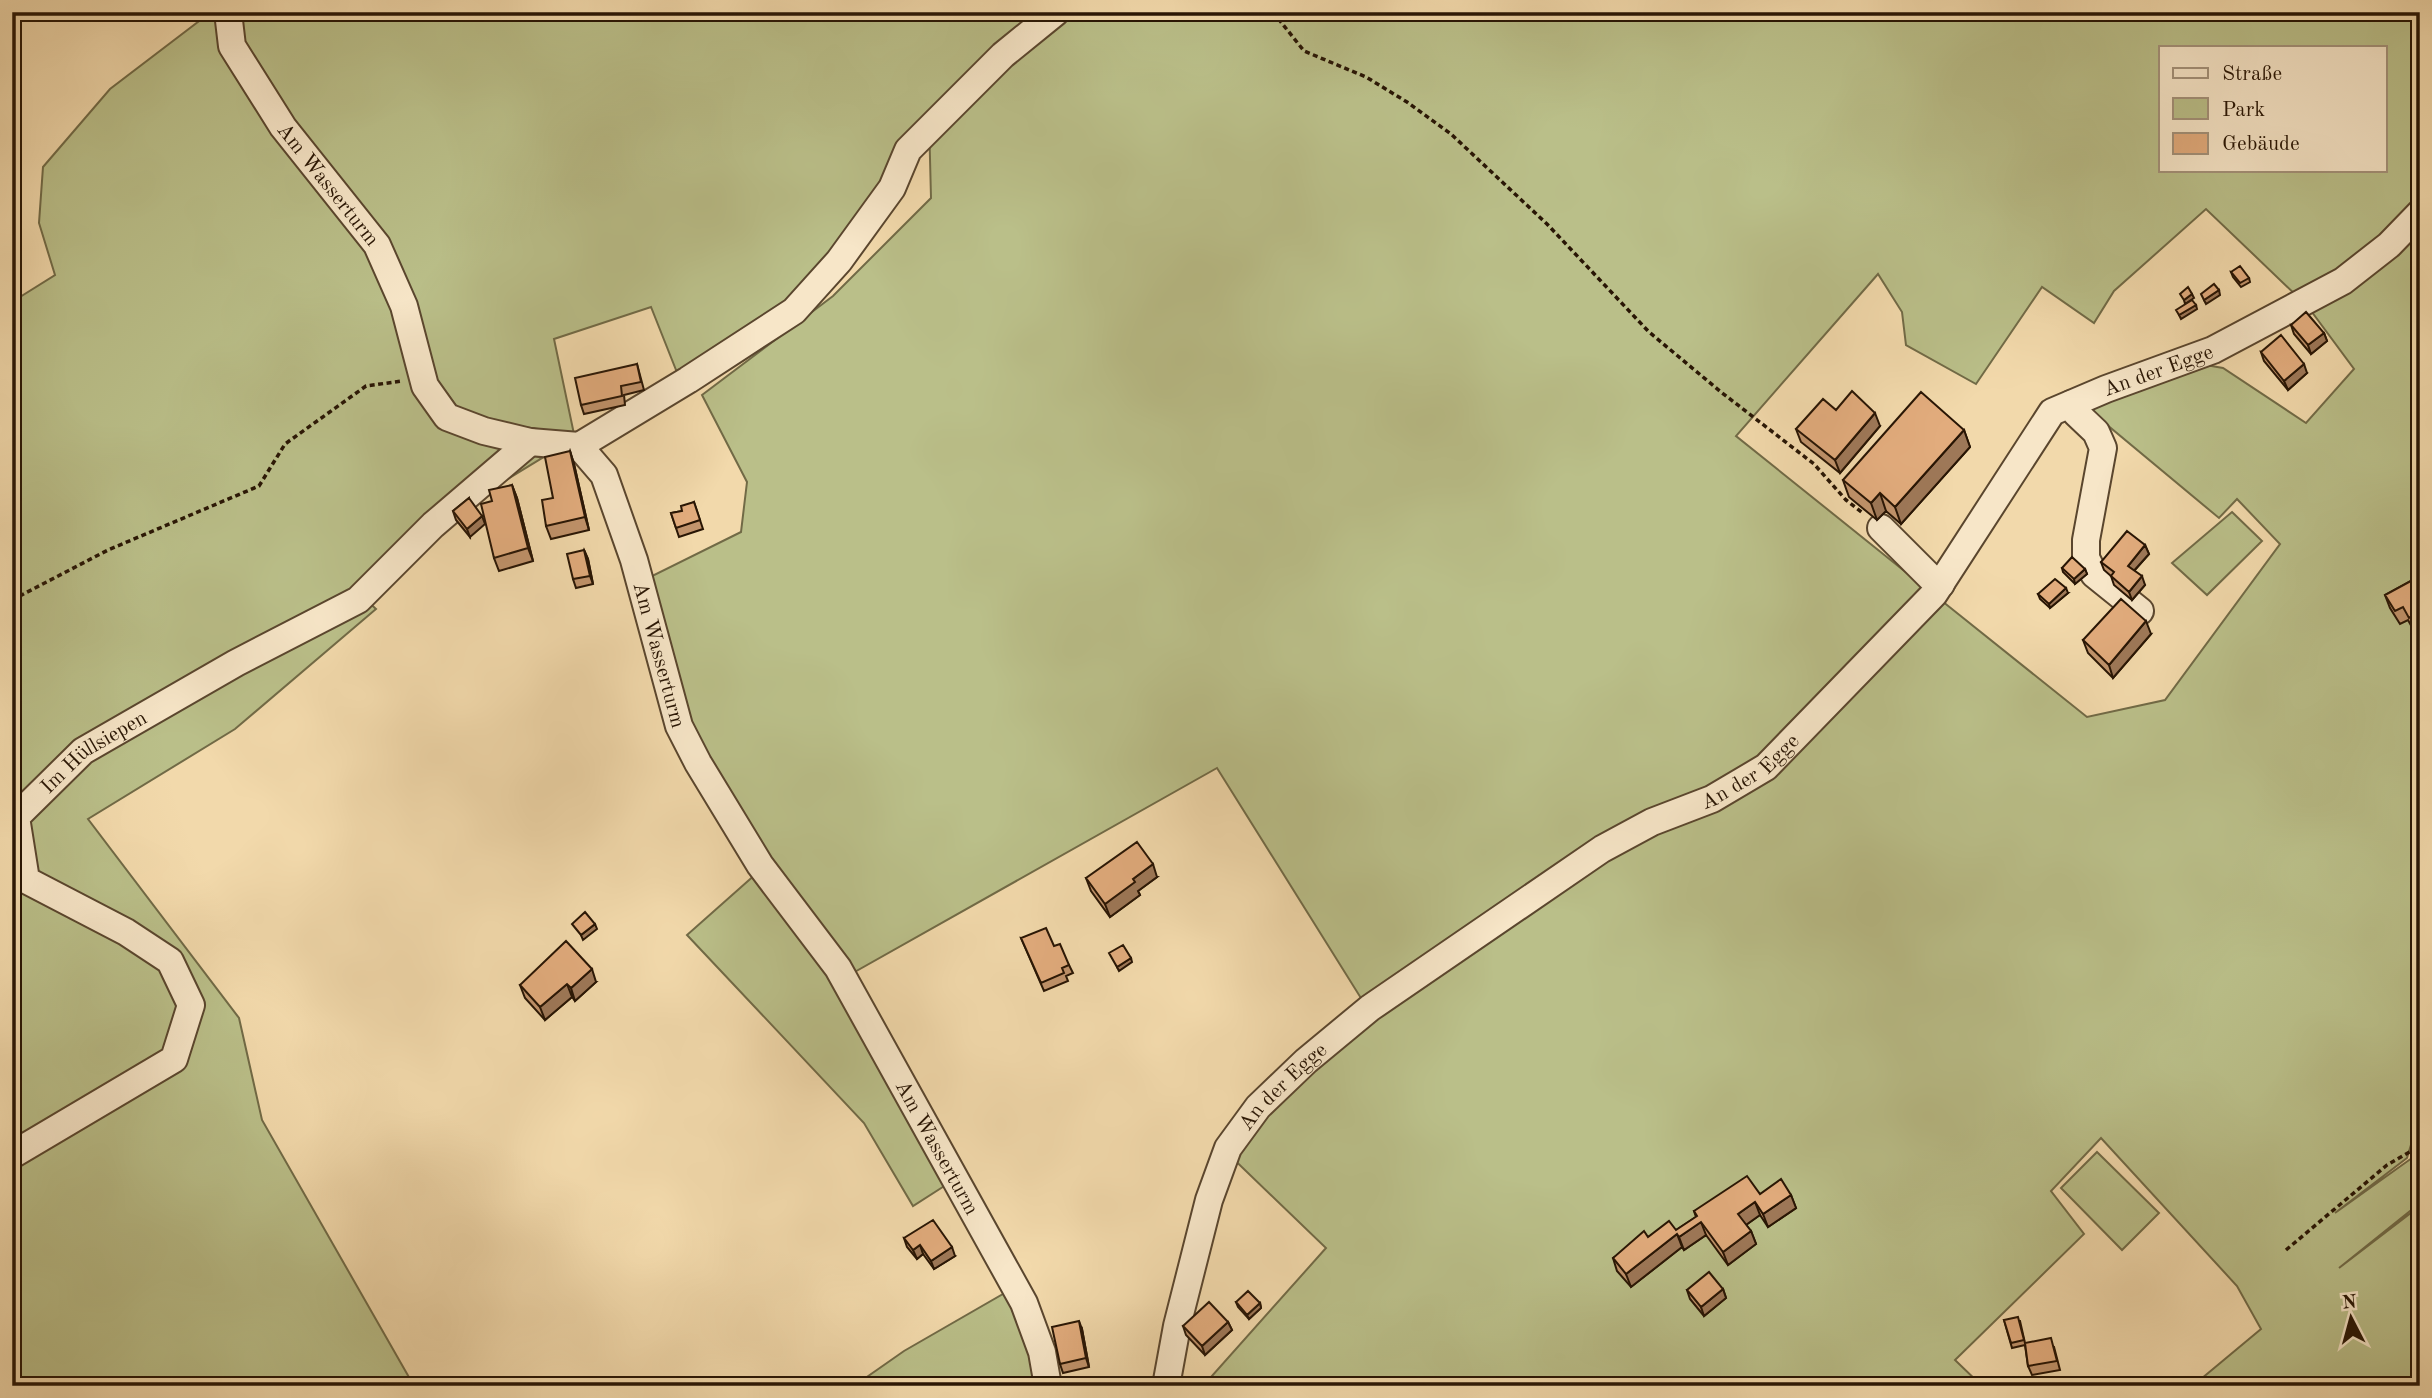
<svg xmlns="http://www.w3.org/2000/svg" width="2432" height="1398" viewBox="0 0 2432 1398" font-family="'Old Standard TT',serif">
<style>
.green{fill:#babf89;stroke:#716a46;stroke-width:2;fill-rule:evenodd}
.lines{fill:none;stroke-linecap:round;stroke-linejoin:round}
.minor-casing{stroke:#5a462e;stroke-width:30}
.path{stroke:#281504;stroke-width:3.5;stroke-dasharray:5 3.5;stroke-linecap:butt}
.minor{stroke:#f7e6c8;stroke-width:26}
.wall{fill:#c2946c;stroke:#281504;stroke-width:2}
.shaded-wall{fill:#9e7858;stroke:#281504;stroke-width:2}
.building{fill:#e2ac7d;stroke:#281504;stroke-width:2}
.labels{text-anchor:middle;stroke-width:5;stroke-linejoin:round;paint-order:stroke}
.street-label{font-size:21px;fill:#281504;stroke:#f7e6c8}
</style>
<rect width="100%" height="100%" fill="#f2d9ab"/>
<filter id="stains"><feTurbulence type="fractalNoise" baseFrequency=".00286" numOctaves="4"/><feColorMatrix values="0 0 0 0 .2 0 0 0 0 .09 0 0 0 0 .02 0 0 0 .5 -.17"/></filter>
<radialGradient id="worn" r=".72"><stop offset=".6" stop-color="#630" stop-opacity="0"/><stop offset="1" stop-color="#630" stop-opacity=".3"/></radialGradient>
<!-- green -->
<path class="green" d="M211,12h11l154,247 41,132 69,51 56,16 -59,36 -121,102 14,13 -141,120 -147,90 151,199 23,102 152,266h-402v-1084l43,-27 -16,-52 4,-56 67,-78z
M235,12h2185v192l-119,96 -95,-91 -92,82 -20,32 -52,-36 -66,97 -70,-39 -4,-33 -24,-38 -142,162 192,154 -148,155 -416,258 -147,-235 -366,206 -97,-130 -81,-157 -27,-108 95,-47 6,-50 -45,-87 131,-99 98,-98 -2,-79 -106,154 -143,107 -29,-73 -97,32 20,95 -86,-12 -31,-15 -20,-27 -28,-78 -171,-259zM2161,47h224v123h-224z
M2420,219v896l-13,43 -72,55 77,-55 8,-26v71l-81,65 81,-62v180h-225v-2l66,-55 -24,-43 -136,-148 -50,53 33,43 -129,126 27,26h-779l123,-138 -107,-103 150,-132 235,-161 104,-47 229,-208 150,120 78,-17 115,-156 -43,-45 -18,19 -137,-114 118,-40 23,4 83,55 48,-54 -48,-65z
M2232,512l30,29 -55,54 -35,-32z
M757,873l72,95 120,215 -36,23 -49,-83 -177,-188z
M2097,1152l62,61 -37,37 -61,-62z
M1010,1290l30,96h-186l50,-35z"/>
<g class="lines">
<!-- minor casing -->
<g class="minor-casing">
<g id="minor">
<path id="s1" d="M228,12l4,34 51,81 94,118 27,61 21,80 22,31 37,14 46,11 49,4 25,29 30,85 45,166 19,37 62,102 78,103 186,335 18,49 6,34"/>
<path d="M2071,404l5,9 20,19 7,16 -17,92v18l8,16 46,37"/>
<path d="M579,446l109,-66 106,-69 45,-50 53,-73 16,-38 95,-95 53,-43"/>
<path d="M1881,528l50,50 10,6"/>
<path id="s2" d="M12,1155l162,-96 17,-54 -21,-44 -44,-29 -100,-52 -10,-63 67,-66 153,-88 122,-63 75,-75 97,-83"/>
<path id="s3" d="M1166,1386l11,-60 32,-126 19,-52 30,-41 48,-46 64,-53 232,-159 50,-27 60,-23 54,-32 168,-173 118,-182 54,-23 107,-39 130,-69 46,-36 31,-32"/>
</g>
</g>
<!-- path -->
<path class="path" d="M1273,12l31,39 62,26 41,25 44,32 96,90 102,108 72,60 93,72 32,36 18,14
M12,600l96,-50 151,-64 26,-42 81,-58 36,-5
M2286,1250l101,-85 33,-19
M17,1386l10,-4"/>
<!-- minor -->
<use href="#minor" class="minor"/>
</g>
<!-- wall -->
<path class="wall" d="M2231,272l18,6 1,4 -9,5 -8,-10z
M2291,325l33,8 3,8 -16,13 -17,-20z
M2261,352l46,21 -19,17 -24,-29z
M637,364l7,26 -20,5 1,10 -41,9 -3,-9z
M1836,410l44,16 -40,47 -39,-31 -5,-13z
M1964,430l6,17 -69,77 -15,-13 -9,9 -28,-23 -6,-17z
M570,451l4,13 15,66 -38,9 -5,-13 7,-28z
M512,485l5,13 16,63 -34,10 -5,-13 -2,-57z
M469,498l1,39 -14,-17 -3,-9z
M694,502l9,27 -24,8 -8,-24 11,-2z
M2145,545l4,9 -15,17 11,14 -13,15 -18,-15 -3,-9 -7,-6 -3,-8z
M584,550l4,9 5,25 -17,4 -3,-9z
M2062,568l23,1 2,5 -12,10 -12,-12z
M2420,576v52l-6,3 -6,-11 -8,4 -10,-16 -5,-13z
M2068,593l-18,15 -10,-9 -2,-5z
M2151,634l-38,44 -25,-25 -5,-13z
M1157,877l-19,14 2,4 -30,22 -19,-26 -5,-13z
M1021,938l33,8 15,19 4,8 -7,3 2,5 -24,10z
M596,982l-21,19 -3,-4 -27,23 -20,-22 -5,-13z
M1791,1195l5,13 -28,19 -8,-12 -14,10 5,6 5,13 -28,21 -22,-30 -22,15 -2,-3 -51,40 -14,-16 -4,-13 35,-21 28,-7 20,-13 -2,-6z
M904,1238l51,18 -21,13 -11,-15 -6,5 -10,-12z
M1723,1289l3,9 -22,18 -14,-17 -3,-9z
M1236,1302l24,1 1,5 -12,11 -11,-12z
M2004,1320l16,1 5,22 29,4 6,23 -28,5 -4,-9 -3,-21 -13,3z
M1228,1322l4,8 -27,25 -19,-20 -3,-9z
M1082,1329l7,38 -26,6 -3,-9z"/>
<!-- shaded-wall -->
<path class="shaded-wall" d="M2219,290l1,5 -14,9 -2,-4z
M2192,294l2,4 -9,6 -1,-4z
M2196,305l1,4 -16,10 -2,-4z
M2324,333l3,8 -16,13 -3,-9z
M2304,364l3,9 -19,17 -4,-9z
M1875,413l5,13 -40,47 -5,-13z
M1964,430l6,17 -69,77 -6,-17z
M570,451l4,13 15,66 -4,-13z
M512,485l5,13 16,63 -5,-13z
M1880,493l6,18 -9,9 -6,-17z
M482,516l3,8 -15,13 -3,-8z
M2145,545l4,9 -18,20 -3,-8z
M584,550l4,9 5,25 -3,-8z
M2085,569l2,5 -12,10 -1,-5z
M2142,576l3,9 -13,15 -3,-8z
M2066,588l2,5 -18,15 -1,-4z
M2146,621l5,13 -38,44 -4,-13z
M1153,864l4,13 -19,14 2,4 -30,22 -5,-13 28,-25z
M595,924l2,5 -14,11 -2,-5z
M1131,958l1,4 -13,9 -2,-4z
M592,969l4,13 -21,19 -4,-13z
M567,984l5,13 -27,23 -5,-13z
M1791,1195l5,13 -28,19 -5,-13z
M1755,1202l5,13 -17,12 -5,-13z
M1701,1222l5,13 -22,15 -5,-13z
M1751,1231l5,13 -28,21 -5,-13z
M1677,1234l5,13 -51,40 -5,-13z
M920,1245l3,9 -6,5 -4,-9z
M952,1247l3,9 -21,13 -3,-8z
M1723,1289l3,9 -22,18 -3,-9z
M1260,1303l1,5 -12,11 -2,-4z
M1079,1321l3,8 7,38 -3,-9z
M1228,1322l4,8 -27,25 -3,-9z"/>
<!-- building -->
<path class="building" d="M2240,266l9,12 -9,5 -9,-11z
M2214,284l5,6 -15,10 -3,-6z
M2188,287l4,7 -8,6 -4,-6z
M2192,300l4,5 -17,10 -3,-5z
M2306,312l18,21 -16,12 -17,-20z
M2281,335l23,29 -20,17 -23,-29z
M637,364l4,18 -20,4 1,10 -41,9 -6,-27z
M1852,391l23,22 -40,47 -39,-31 27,-30 13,11z
M1921,392l43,38 -69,77 -15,-14 -9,10 -28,-23z
M570,451l15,66 -39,9 -4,-26 11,-2 -8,-41z
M512,485l16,63 -34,10 -13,-54 11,-3 -3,-11z
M469,498l13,18 -15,13 -14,-18z
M694,502l6,18 -24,8 -5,-15 11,-2 -1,-5z
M2127,531l18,14 -17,21 14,10 -13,16 -18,-16 3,-4 -13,-10z
M584,550l6,26 -17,3 -6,-25z
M2072,557l13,12 -11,10 -12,-11z
M2420,576v36l-11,6 -6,-11 -8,4 -10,-16z
M2055,579l11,9 -17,16 -11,-10z
M2121,599l25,22 -37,44 -26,-25z
M1137,842l16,22 -20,15 2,3 -30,22 -19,-26z
M585,912l10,12 -14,11 -9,-11z
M1046,928l8,18 6,-2 9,21 -7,3 2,5 -23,10 -20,-45z
M566,941l26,28 -21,19 -4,-4 -27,23 -20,-22z
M1123,945l8,13 -14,9 -8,-14z
M1747,1176l13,18 21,-15 10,16 -28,19 -8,-12 -17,12 13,17 -28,21 -22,-30 -22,15 -2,-3 -51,40 -13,-16 31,-27 4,6 21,-16 7,9 21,-14 -3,-5z
M933,1220l19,27 -21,14 -11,-16 -7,5 -9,-12z
M1709,1272l14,17 -22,18 -14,-17z
M1248,1291l12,12 -13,12 -11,-13z
M1209,1302l19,20 -26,24 -19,-20z
M2018,1317l6,23 -13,3 -7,-23z
M1079,1321l7,37 -26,6 -8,-37z
M2051,1338l6,23 -29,5 -3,-23z
M2070,1381v5h-38v-3z"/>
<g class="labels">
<!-- street labels -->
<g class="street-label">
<text dy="7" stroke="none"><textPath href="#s1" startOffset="203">Am Wasserturm</textPath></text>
<text dy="7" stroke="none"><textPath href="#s3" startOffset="1484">An der Egge</textPath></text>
<text dy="7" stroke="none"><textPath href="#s1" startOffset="831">Am Wasserturm</textPath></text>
<text dy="7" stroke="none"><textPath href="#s2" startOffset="625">Im Hüllsiepen</textPath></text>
<text dy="7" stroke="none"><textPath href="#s3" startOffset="896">An der Egge</textPath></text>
<text dy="7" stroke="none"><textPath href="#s3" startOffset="329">An der Egge</textPath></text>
<text dy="7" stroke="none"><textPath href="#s1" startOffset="1400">Am Wasserturm</textPath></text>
</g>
</g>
<!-- margin -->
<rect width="2432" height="1398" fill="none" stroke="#f2d9ab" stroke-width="42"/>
<rect x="14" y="14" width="2404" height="1370" fill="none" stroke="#281504" stroke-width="3.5"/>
<rect x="21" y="21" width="2390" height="1356" fill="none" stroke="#281504" stroke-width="2"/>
<!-- legend -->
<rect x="2159" y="46" width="228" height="126" fill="#f7e6c8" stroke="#a4927a" stroke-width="2"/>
<rect x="2173" y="68" width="35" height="10" fill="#f7e6c8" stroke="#a4927a" stroke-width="2"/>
<text x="2222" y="80" font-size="21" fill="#281504">Straße</text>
<rect x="2173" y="98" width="35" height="21" fill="#babf89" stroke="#a4927a" stroke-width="2"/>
<text x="2222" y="116" font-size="21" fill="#281504">Park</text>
<rect x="2173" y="133" width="35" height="21" fill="#e2ac7d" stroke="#a4927a" stroke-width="2"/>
<text x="2222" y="150" font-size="21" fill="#281504">Gebäude</text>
<!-- north arrow -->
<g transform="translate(2351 1318) rotate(354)" stroke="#f7e6c8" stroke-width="5" paint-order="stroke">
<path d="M0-5L12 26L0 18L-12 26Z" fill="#281504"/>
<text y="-10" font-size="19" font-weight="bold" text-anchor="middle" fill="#281504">N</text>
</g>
<rect width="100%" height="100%" filter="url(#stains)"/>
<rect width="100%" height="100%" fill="url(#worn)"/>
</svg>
